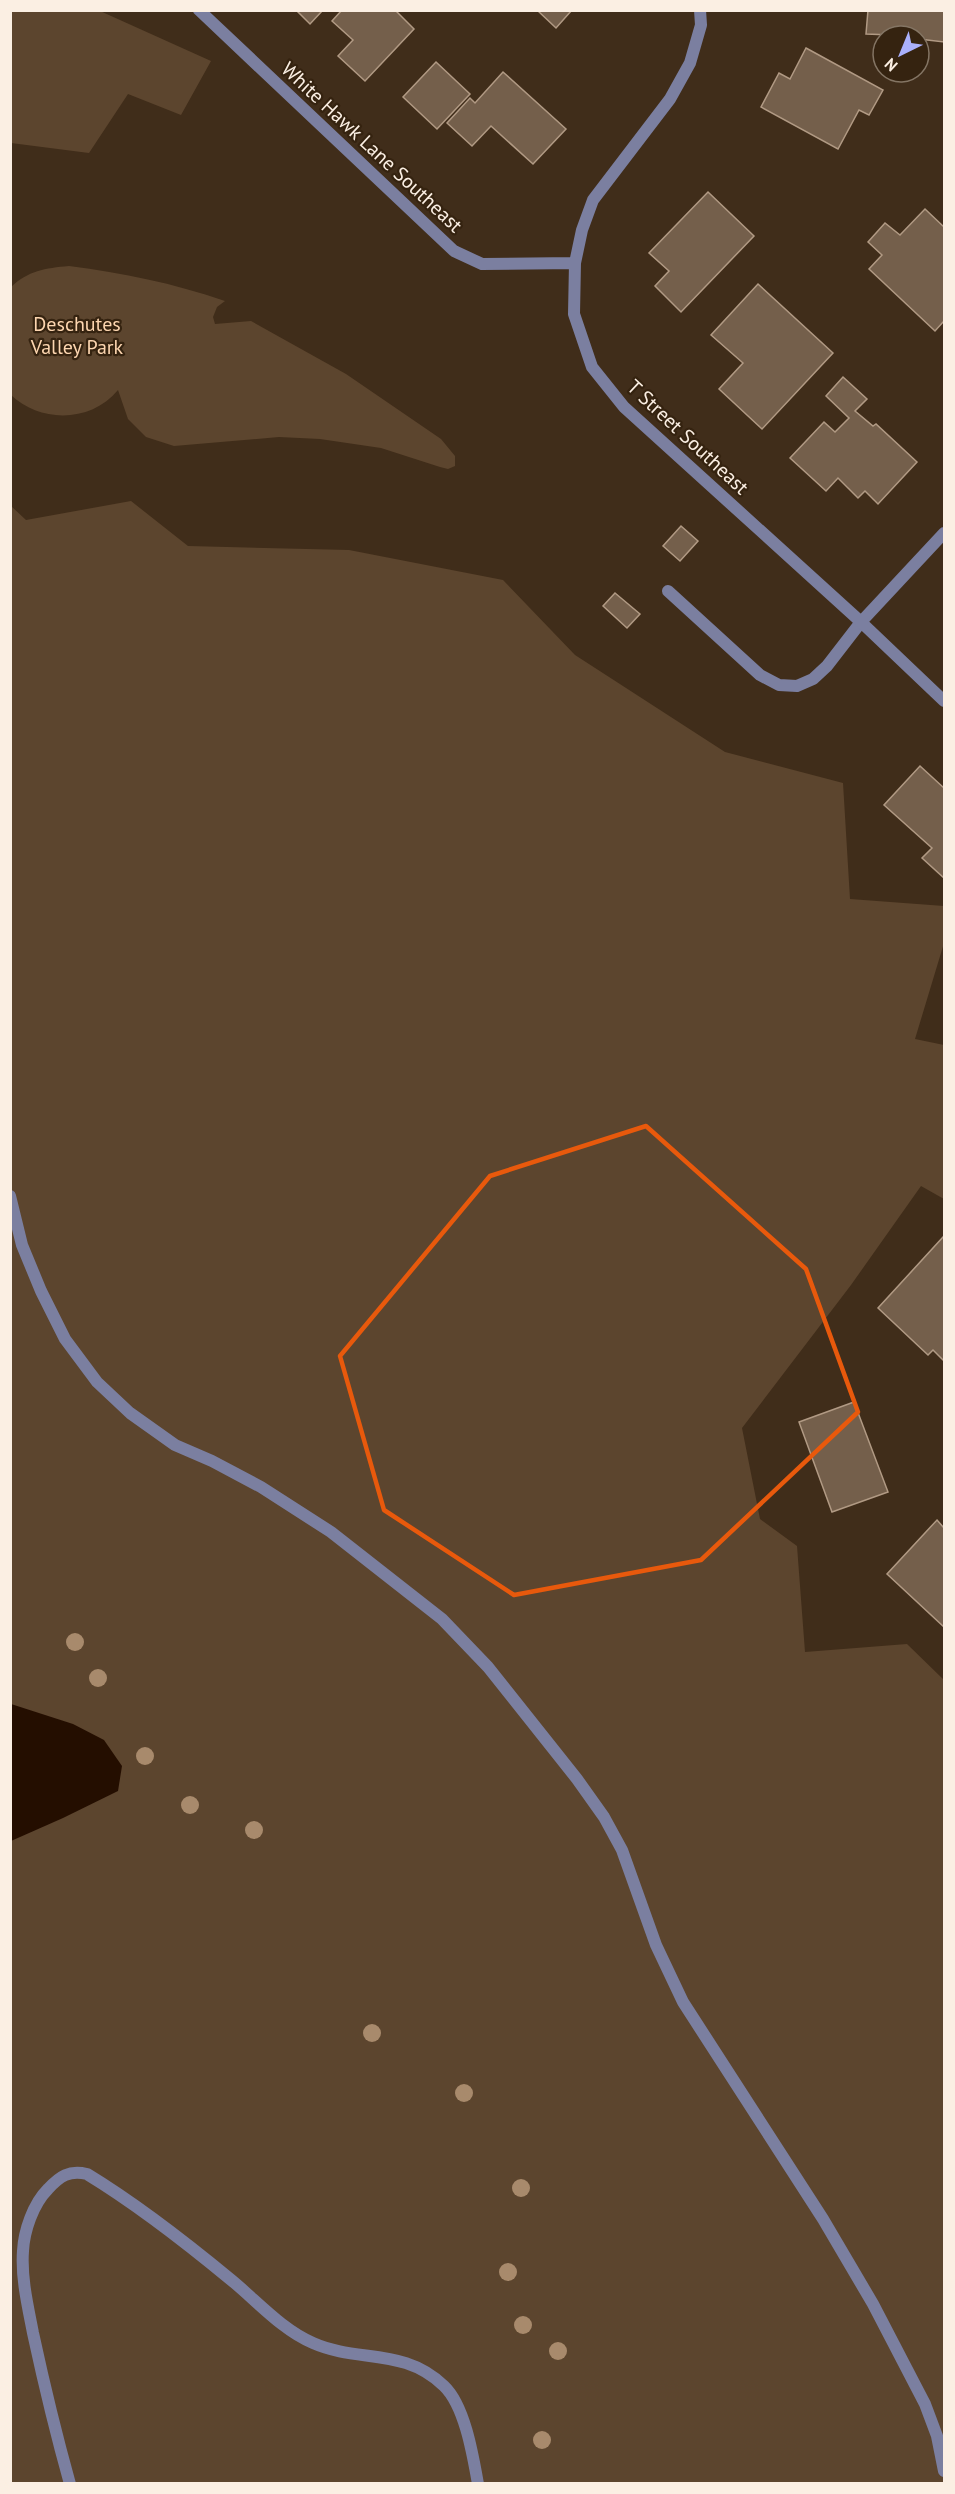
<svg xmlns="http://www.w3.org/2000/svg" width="955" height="2494" viewBox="0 0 955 2494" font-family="'PT Sans',sans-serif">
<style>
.green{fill:#5c452e}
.water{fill:#240e00}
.building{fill:#745f4b;stroke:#b19a84;stroke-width:1.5}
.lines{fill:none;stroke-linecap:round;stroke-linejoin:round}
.lane{stroke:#7b7fa0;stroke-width:12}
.street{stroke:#7b7fa0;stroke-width:12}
.tree{fill:#a88a6c}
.marked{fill:none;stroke:#e8590c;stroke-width:4.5;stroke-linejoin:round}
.labels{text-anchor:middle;stroke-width:4.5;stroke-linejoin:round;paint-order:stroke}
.street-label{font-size:20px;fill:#fbefe3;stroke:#352310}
.park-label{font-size:20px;fill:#fdd6b0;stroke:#352310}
</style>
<rect width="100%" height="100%" fill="#402d1a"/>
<!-- green -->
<path class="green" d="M11,10l89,1 111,50 -30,54 -53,-21 -39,59 -78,-10z
M69,266c55,7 103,17 156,35l-8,6 -4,10 2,7 36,-3 95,53 95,65 14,17v10l-7,3 -8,-2 -59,-19 -61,-9 -41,-2 -105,9 -28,-9 -18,-18 -10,-29c-27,33 -78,33 -107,5v-108c17,-16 34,-19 58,-21z
M131,501l57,45 161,4 154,30 72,75 150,97 118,31 7,116 94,7v37l-29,96 29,6v154l-23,-13 -70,99 -109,143 18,91 37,27 8,106 102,-8 37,36v803h-933v-1977l15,14z"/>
<!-- water -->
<path class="water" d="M11,1704l62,20 31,16 18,26 -4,25 -55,27 -52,23z"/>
<!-- building -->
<path class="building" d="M296,10h27l-13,14z
M342,10h53l19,19 -49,52 -27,-25 15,-16 -21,-19z
M537,10h35l-16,18z
M868,10h76v32l-25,-3v-3l-53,-2z
M806,48l77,42 -14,25 -10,-5 -21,39 -77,-42 18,-34 11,6z
M436,62l34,32 -33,35 -34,-32z
M503,72l63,57 -33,35 -42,-38 -19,20 -25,-23 23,-25 5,5z
M708,192l46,44 -73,76 -26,-26 14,-15 -20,-18z
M925,209l19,18v94l-9,10 -66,-62 13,-14 -14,-13 17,-19 15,12z
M758,284l75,69 -71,76 -43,-40 24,-26 -32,-28z
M843,377l24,22 -12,12 18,15 3,-2 41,38 -39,42 -13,-13 -7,7 -20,-20 -12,13 -36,-33 34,-36 11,10 14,-14 -23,-22z
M681,526l17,15 -18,20 -17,-15z
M615,593l25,21 -13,14 -24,-22z
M920,766l24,22v90l-22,-20 10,-10 -48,-43z
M944,1236v125l-11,-11 -5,5 -50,-47z
M854,1402l34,90 -56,20 -33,-90z
M937,1520l7,8v99l-57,-53z"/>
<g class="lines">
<!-- lane -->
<path class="lane" d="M668,591l92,84 19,10 18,1 16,-7 14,-13 34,-44
M10,1196l12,49 19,46 24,48 32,43 33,31 45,32 37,16 49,26 70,45 111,87 46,48 89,112 27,38 18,33 34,95 27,57 140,217 50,85 52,100 12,32 7,35
M70,2484c-14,-50 -26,-100 -37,-151 -5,-26 -12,-55 -10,-82 1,-20 10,-47 25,-62 12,-13 21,-19 39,-15 51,31 97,67 143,105 26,21 52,51 83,64 45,20 91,4 131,43 21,20 29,70 34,98"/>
<!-- street -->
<path class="street" d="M199,10l255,241 28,13 93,-1
M700,10l1,15 -11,38 -20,36 -77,101 -11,30 -7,33 -1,51 18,53 32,40 237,215 83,79
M861,622l83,-89"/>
</g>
<!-- trees -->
<g class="tree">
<circle cx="75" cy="1642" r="9"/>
<circle cx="98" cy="1678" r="9"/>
<circle cx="145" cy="1756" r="9"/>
<circle cx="190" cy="1805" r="9"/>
<circle cx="254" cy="1830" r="9"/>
<circle cx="372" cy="2033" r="9"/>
<circle cx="464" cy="2093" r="9"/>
<circle cx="521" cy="2188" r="9"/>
<circle cx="508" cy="2272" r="9"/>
<circle cx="523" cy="2325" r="9"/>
<circle cx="558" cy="2351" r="9"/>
<circle cx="542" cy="2440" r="9"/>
</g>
<!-- marked area -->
<path class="marked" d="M646,1126l160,143 52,143 -157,148 -187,35 -130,-85 -44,-154 150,-180z"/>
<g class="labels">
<!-- street labels -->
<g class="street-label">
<text transform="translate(372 147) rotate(43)" y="7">White Hawk Lane Southeast</text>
<text transform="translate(688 437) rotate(43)" y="7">T Street Southeast</text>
</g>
<!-- park labels -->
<g class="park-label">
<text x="77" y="331">Deschutes<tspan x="77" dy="23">Valley Park</tspan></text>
</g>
</g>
<!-- border -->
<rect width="955" height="2494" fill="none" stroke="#fbefe3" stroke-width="24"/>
<!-- north arrow -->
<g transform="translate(901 54) rotate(223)"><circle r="28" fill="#352310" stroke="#847564" stroke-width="1.5"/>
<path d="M0-4.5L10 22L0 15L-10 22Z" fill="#aab0fb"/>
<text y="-9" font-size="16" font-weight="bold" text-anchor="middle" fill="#fbefe3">N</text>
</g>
</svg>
